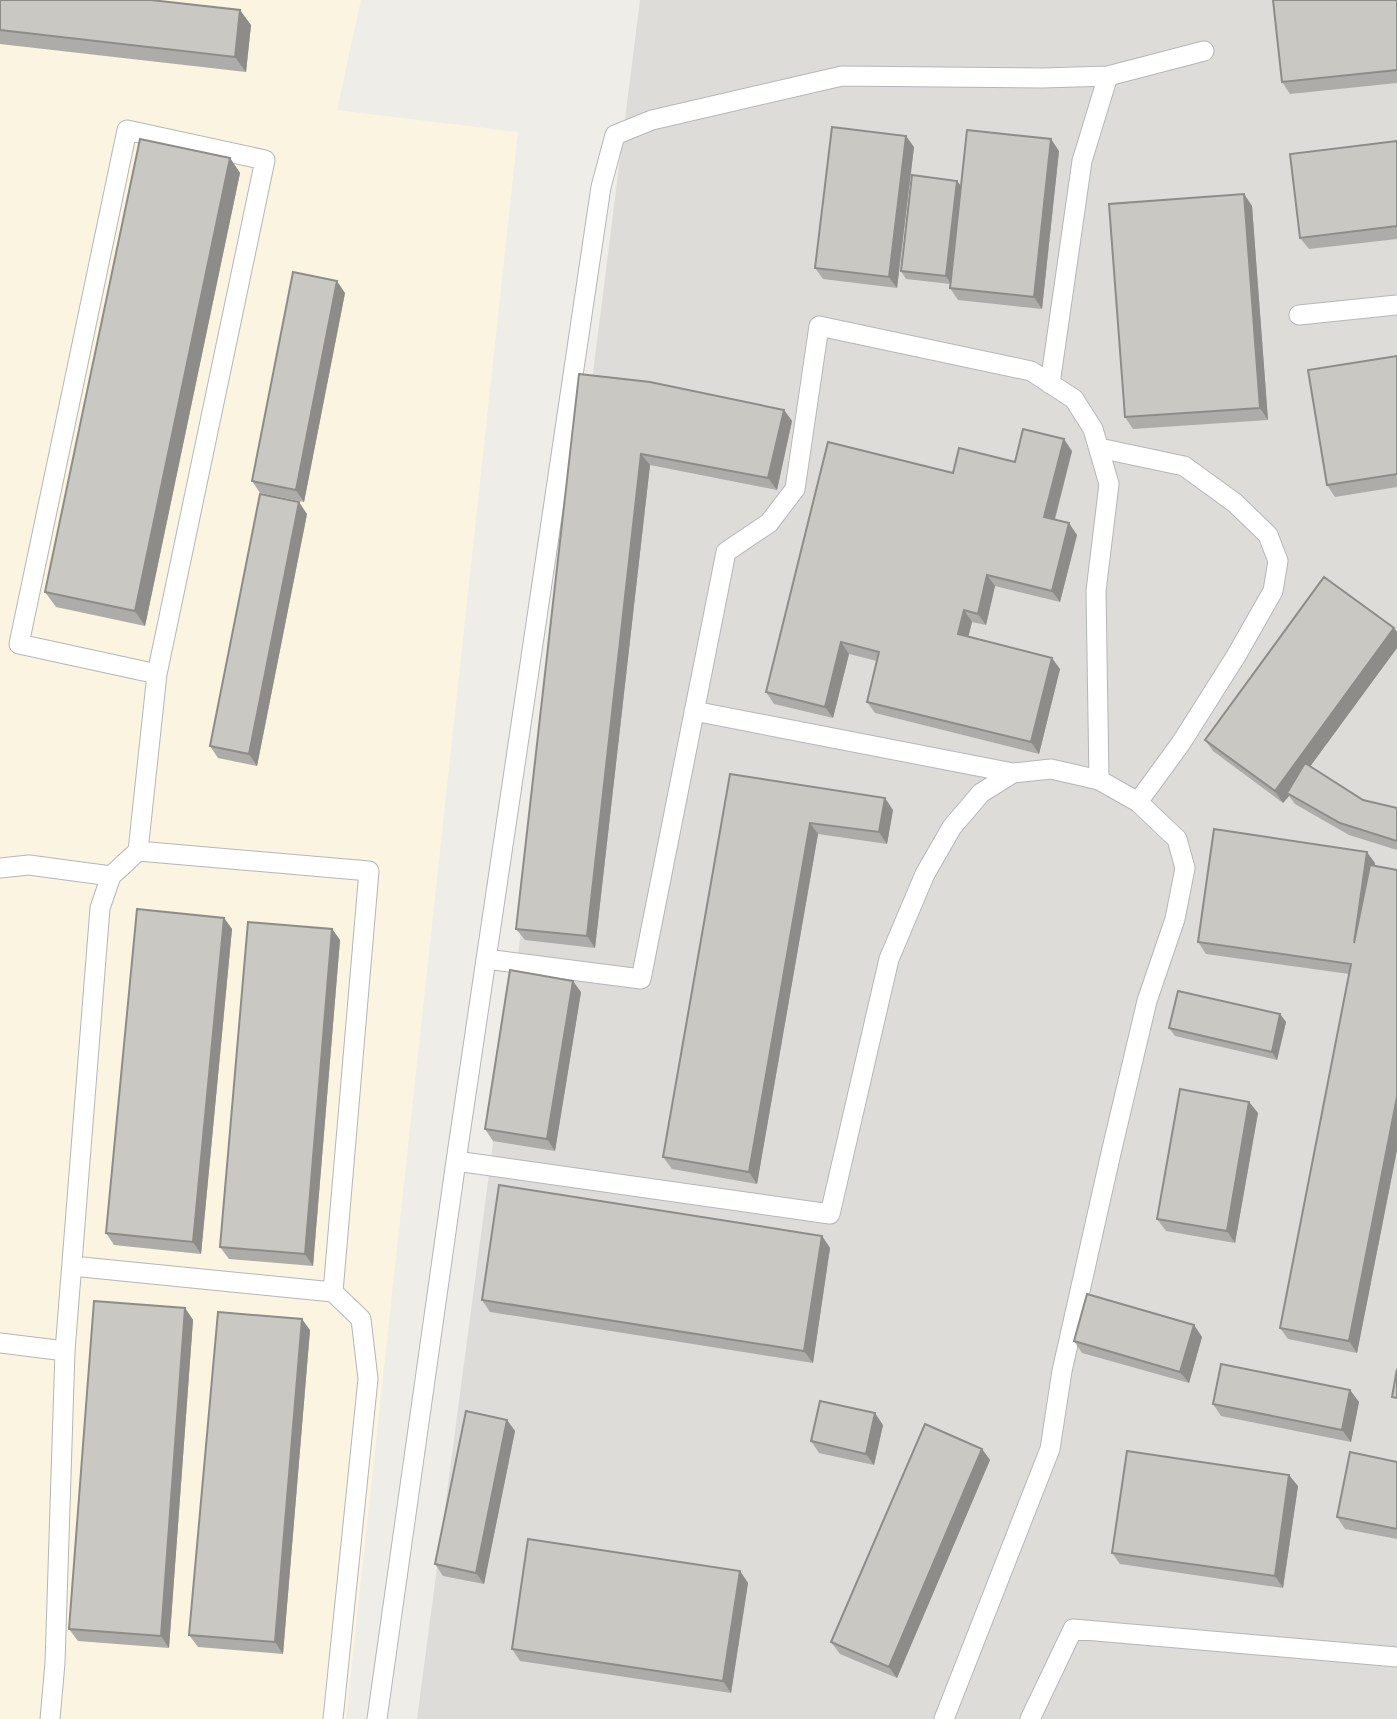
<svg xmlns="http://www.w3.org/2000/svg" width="1397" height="1719" viewBox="0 0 1397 1719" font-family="'PT Sans Narrow',sans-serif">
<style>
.commercial{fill:#faf4e0}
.industrial{fill:#dedcd9}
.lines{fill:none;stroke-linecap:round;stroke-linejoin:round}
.service-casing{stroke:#b4b6ba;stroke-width:21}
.service{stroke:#fff;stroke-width:19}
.wall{fill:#aeaca8}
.shaded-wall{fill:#8d8c88}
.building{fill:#cac8c3;stroke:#8d8c88;stroke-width:2}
</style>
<rect width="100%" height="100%" fill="#eeede7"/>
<!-- commercial -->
<path class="commercial" d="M0,0h361l-24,110 181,22 -172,1587h-346z"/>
<!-- industrial -->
<path class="industrial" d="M640,0h757v1719h-980l136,-1029z"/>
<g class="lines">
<!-- service casing -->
<g class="service-casing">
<path id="service" d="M127,130l138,30 -108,514 -138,-30z
M1299,315l98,-10
M1050,384l32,-223 26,-85
M1099,448l85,18 51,37 33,32 10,26 -5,30 -37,65 -55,87 -43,59
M694,711l319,62
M138,851l19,-177
M0,868l29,-3 82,11
M486,959l155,20 85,-427 43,-29 26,-34 24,-163 212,45 43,28 19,30 16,55 -13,107 3,189
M456,1161l374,53 59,-255 36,-85 27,-47 29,-34 32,-20 38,-4 48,11 39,22 39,37 8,29 -10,51 -28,82 -36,152 -49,218 -12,78 -106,270
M72,1266l261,26 28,27 7,60 -35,340
M0,1343l65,8
M50,1719l5,-56 10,-312 35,-443 11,-32 27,-25 231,20 -36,421
M377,1719l79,-558 145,-974 14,-52 37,-15 190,-44 201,2 65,-2 96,-25
M1030,1719l43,-90 324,28"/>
</g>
<!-- service -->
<use href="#service" class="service"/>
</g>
<!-- wall -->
<path class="wall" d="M0,0l251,25 -5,47 -246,-28z
M1397,0v83l-107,11 -8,-12z
M1397,141v98l-88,10 -9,-11z
M914,147l-17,141 -74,-9 -8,-11z
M1059,151l-17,158 -84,-9 -8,-12v-4l-44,-5 -5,-8z
M230,158l10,15 -95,453 -89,-19 -11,-15z
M1244,194l8,12 16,214 -135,9 -8,-12z
M345,293l-41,209 -44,-9 -8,-12z
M1397,356v131l-62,10 -8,-12z
M579,374l205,36 8,11 -15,69 -127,-25 -55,483 -70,-8 -9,-11z
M1072,451l-17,69 22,15 -17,67 -65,-16 -9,39 -14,-3 -4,15 92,32 -21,85 -164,-41 -8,-11 10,-41 -28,-7 -16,64 -59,-14 -8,-12 187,-219z
M307,514l-50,252 -39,-8 -8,-12z
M1394,628l3,4v16l-87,118 53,34 34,8v42l-48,-15 -54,-31 -6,-8 -6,7 -70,-52 -8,-11z
M730,774l163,36 -6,34 -69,-10 -61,350 -85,-15 -9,-12z
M1375,863l-1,3 23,4v280l-40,203 -69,-14 -8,-11 69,-354 -143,-20 -8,-12z
M224,918l8,11 -31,325 -87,-9 -8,-12z
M332,929l8,11 -27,326 -84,-7 -9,-12z
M581,992l-26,159 -62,-10 -8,-12z
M1280,1014l6,8 -9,38 -102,-24 -6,-8z
M1249,1102l9,11 -23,130 -69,-12 -9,-12z
M822,1236l8,12 -17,115 -323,-51 -8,-12z
M185,1308l8,12 -24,328 -91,-7 -9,-12z
M1194,1325l8,12 -13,46 -107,-30 -8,-12z
M310,1330l-27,324 -85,-7 -9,-12z
M1350,1390l9,12 -8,40 -130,-26 -8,-12z
M507,1420l8,11 -31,153 -41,-8 -8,-12z
M883,1425l-9,40 -55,-12 -8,-12z
M982,1449l8,11 -93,218 -57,-24 -9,-12z
M1397,1462v77l-52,-10 -8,-12z
M1298,1486l-15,102 -163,-24 -8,-11z
M740,1571l8,12 -17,110 -211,-32 -8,-12z"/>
<!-- shaded-wall -->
<path class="shaded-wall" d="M240,10l11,15 -5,47 -11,-15z
M906,136l8,11 -17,141 -8,-11z
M1051,139l8,12 -17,158 -8,-12z
M230,158l10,15 -95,453 -10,-15z
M957,181l6,7 -12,96 -5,-8z
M1244,194l8,12 16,214 -8,-12z
M337,281l8,12 -41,209 -8,-12z
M784,410l8,11 -15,69 -9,-12z
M1064,439l8,12 -20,78 -8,-12z
M641,454l9,11 -55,483 -8,-12z
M299,502l8,12 -50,252 -8,-12z
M1069,523l8,12 -17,67 -8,-11z
M987,575l8,11 -9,39 -8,-11z
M964,610l8,12 -6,24 -8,-12z
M1394,628l3,4v16l-107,146 -3,-1 2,3 -6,7 -8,-12z
M841,642l8,12 -16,64 -8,-11z
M1052,658l8,11 -21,85 -8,-12z
M885,798l8,12 -6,34 -8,-12z
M810,823l8,11 -61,350 -8,-12z
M1367,852l8,11 -13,91 -8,-11z
M224,918l8,11 -31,325 -8,-12z
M332,929l8,11 -27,326 -8,-12z
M573,981l8,11 -26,159 -8,-12z
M1280,1014l6,8 -9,38 -5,-8z
M1397,1097v53l-40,203 -8,-12z
M1249,1102l9,11 -23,130 -8,-12z
M822,1236l8,12 -17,115 -9,-12z
M185,1308l8,12 -24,328 -8,-12z
M302,1319l8,11 -27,324 -8,-12z
M1194,1325l8,12 -13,46 -9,-11z
M1350,1390l9,12 -8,40 -9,-12z
M875,1413l8,12 -9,40 -8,-11z
M507,1420l8,11 -31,153 -8,-11z
M982,1449l8,11 -93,218 -8,-11z
M1289,1475l9,11 -15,102 -8,-12z
M740,1571l8,12 -17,110 -8,-12z"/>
<!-- building -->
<path class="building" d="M0,0h151l89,10 -5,47 -235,-27z
M1273,0h124v70l-115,12z
M832,127l74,9 -17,141 -74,-9z
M967,130l84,9 -17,158 -84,-9z
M140,139l90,19 -95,453 -90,-19z
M1397,141v85l-97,12 -10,-84z
M912,175l45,6 -11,95 -45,-5z
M1244,194l16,214 -135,9 -16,-213z
M293,272l44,9 -41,209 -44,-9z
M1397,356v118l-70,11 -19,-115z
M579,374l71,8 134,28 -16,68 -127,-24 -54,482 -71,-7z
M1023,429l41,10 -20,78 25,6 -17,68 -65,-16 -9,39 -14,-4 -6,24 94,24 -21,84 -164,-40 12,-50 -38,-10 -16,65 -59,-15 62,-250 125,31 6,-25 56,14z
M260,494l39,8 -50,252 -39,-8z
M1324,577l70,51 -119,163 -70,-51z
M1305,763l58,37 34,8v33l-57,-18 -53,-30z
M730,774l155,24 -6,34 -69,-9 -61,349 -86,-15z
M1214,829l153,23 -13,91 16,-78 27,5v227l-48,244 -69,-13 71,-364 -153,-22z
M137,909l87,9 -31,324 -87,-9z
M248,922l84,7 -27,325 -85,-7z
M510,970l63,11 -26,158 -62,-10z
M1178,991l102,23 -8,38 -103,-24z
M1180,1089l69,13 -22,129 -70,-12z
M499,1185l323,51 -18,115 -322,-51z
M1087,1294l107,31 -14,47 -106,-31z
M94,1301l91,7 -24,328 -92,-7z
M218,1312l84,7 -27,323 -86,-7z
M1221,1364l129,26 -8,40 -129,-26z
M1397,1369v29l-5,-1z
M820,1401l55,12 -9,41 -55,-13z
M466,1411l41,9 -31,153 -41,-9z
M925,1424l57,25 -93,218 -58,-25z
M1127,1451l162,24 -14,101 -163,-23z
M1350,1452l47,10v67l-60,-12z
M528,1539l212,32 -17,110 -211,-32z"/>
</svg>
